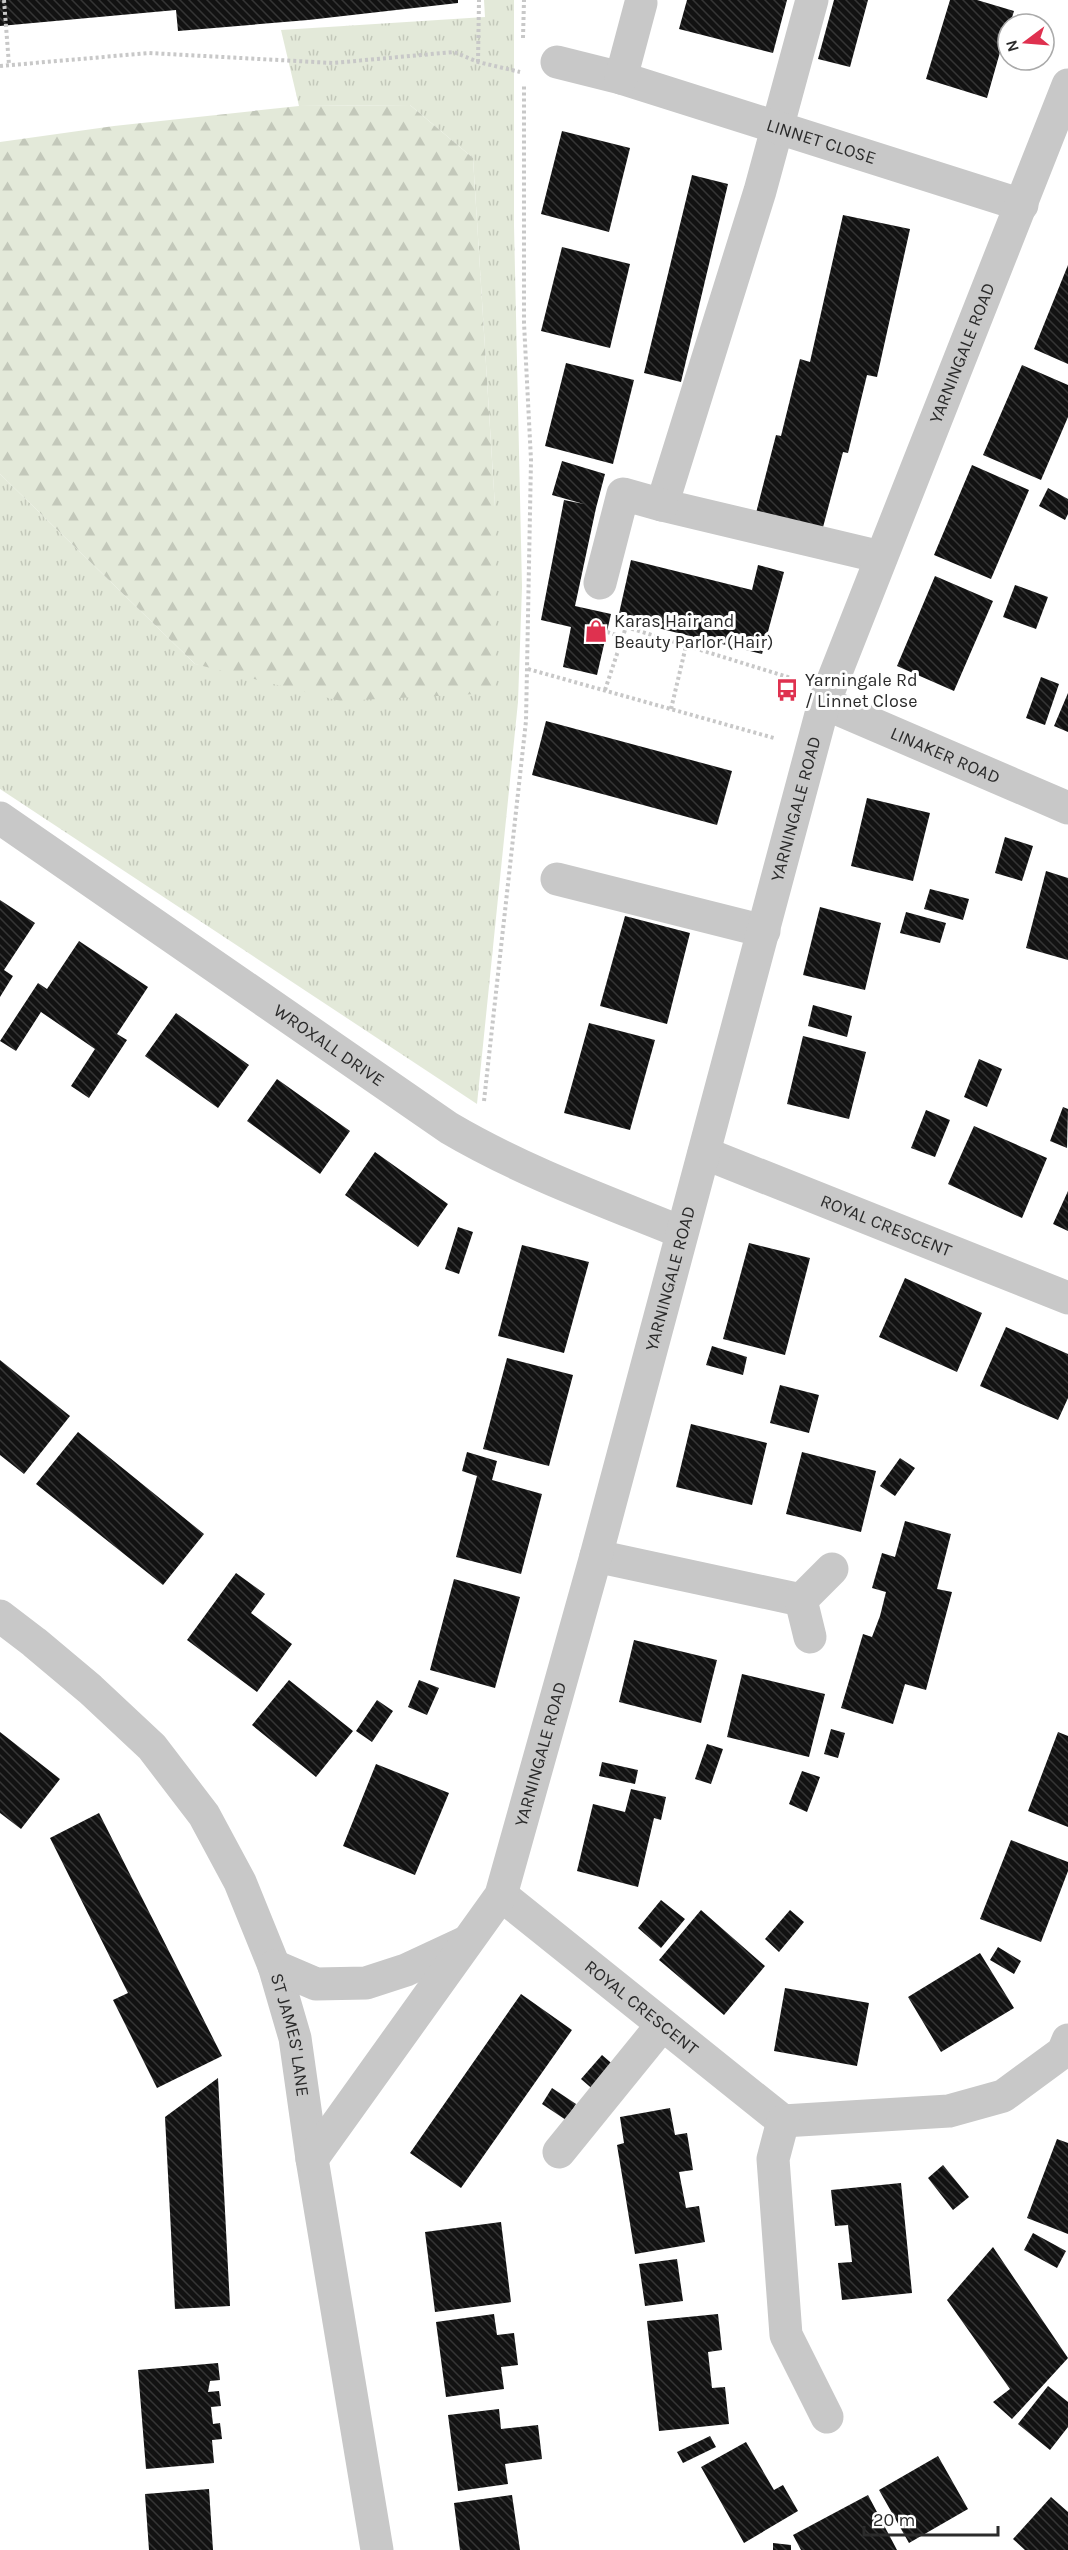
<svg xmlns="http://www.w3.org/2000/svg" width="1068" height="2550" viewBox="0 0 1068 2550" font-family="Karla,sans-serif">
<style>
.grass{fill:url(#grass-tufts)}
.forest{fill:url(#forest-firs)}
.building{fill:url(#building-back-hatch)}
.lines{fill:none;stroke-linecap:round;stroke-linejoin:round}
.path{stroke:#c8c8c8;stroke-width:4;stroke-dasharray:3 3;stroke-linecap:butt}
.minor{stroke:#c8c8c8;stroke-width:33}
.labels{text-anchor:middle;stroke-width:6;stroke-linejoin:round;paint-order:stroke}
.street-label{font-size:18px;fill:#2b2b2b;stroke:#fff}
.poi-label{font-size:18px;fill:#2b2b2b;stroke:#fff;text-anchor:start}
</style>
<defs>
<pattern id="grass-tufts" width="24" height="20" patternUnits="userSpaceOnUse" patternTransform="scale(1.5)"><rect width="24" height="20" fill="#e3e9d9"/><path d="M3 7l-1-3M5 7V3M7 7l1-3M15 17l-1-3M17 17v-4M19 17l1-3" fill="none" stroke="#c3c8ba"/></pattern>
<pattern id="forest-firs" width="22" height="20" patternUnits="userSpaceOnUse" patternTransform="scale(1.5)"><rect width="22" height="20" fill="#e3e9d9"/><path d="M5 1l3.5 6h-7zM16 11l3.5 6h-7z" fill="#c3c8ba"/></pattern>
<pattern id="building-back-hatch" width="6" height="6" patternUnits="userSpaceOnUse" patternTransform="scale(1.5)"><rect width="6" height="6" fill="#121212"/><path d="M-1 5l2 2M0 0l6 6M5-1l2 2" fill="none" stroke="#353535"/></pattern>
</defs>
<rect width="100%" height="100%" fill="#fff"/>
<!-- grass -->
<path class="grass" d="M484,0h30v226l8,361 -4,115 -41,402 -477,-315v-315l195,190 300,29v-186l-22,-349 -63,-53 -111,1 -18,-76 204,-13z"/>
<!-- forest -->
<path class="forest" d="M410,105l63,53 22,349v186l-155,8 -145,-37 -195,-190v-332l114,-16 185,-20z"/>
<!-- building -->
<path class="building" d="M0,0h458v3l-150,17 -130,11 -2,-21 -176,16z
M687,0h100l-14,53 -94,-24z
M834,0h34l-18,67 -32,-8z
M950,0h27l37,11 -4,13h-2l-21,74 -61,-19z
M562,131l68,17 -21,84 -68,-18z
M692,175l36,9 -47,198 -37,-9z
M843,215l67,14 -33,148 -10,-2 -19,78 -5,-1 -21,79 -66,-18 20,-78 5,1 19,-77 10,3z
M562,247l68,17 -20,84 -69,-17z
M1068,265v99l-34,-15z
M566,363l68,17 -21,84 -68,-18z
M1022,365l46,20v32l-27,63 -58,-25z
M562,461l43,13 -9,34 -21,98 36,8 -14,61 -34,-8 8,-40 -30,-7 23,-120 20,4 -32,-9z
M972,465l57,25 -38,89 -57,-24z
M1048,488l20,11v15l-3,6 -26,-14z
M631,560l121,30 6,-25 26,7 -22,82 -144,-36z
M935,576l58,25 -39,90 -57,-25z
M1015,585l33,12 -12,32 -33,-12z
M1041,677l18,7 -14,41 -19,-7z
M1068,693v39l-14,-6z
M546,721l186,50 -15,54 -185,-50z
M867,798l63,15 -17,68 -62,-15z
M1005,837l28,9 -11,35 -27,-8z
M1046,871l22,7v82l-42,-12z
M930,889l39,10 -6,21 -39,-11z
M0,900l35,23 -31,47 9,6 -13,21z
M820,907l61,16 -16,67 -62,-15z
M906,912l40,11 -6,20 -40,-10z
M625,916l65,17 -23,91 -67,-18z
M79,941l69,46 -31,47 10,6 -38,58 -18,-12 24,-37 -54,-37 -25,39 -16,-10 38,-58 9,6z
M813,1005l39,11 -5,21 -39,-11z
M176,1013l73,52 -31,43 -73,-52z
M589,1023l66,17 -25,90 -66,-17z
M803,1036l63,16 -17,67 -62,-15z
M979,1059l23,10 -15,38 -23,-10z
M277,1079l73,52 -30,43 -73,-53z
M1063,1107l5,2 -1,39 -17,-7z
M926,1110l24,10 -15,37 -24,-9z
M974,1126l73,32 -25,60 -74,-34z
M375,1152l73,52 -30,43 -73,-52z
M1068,1191v40l-15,-7z
M458,1227l15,5 -14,42 -14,-5z
M749,1243l61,15 -25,97 -62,-16z
M522,1245l67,17 -25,91 -66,-17z
M905,1278l77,35 -25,59 -78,-35z
M1006,1327l62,27v44l-10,22 -78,-34z
M712,1346l35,11 -4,18 -37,-10z
M507,1358l66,17 -24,91 -66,-17z
M0,1360l70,56 -46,58 -24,-19z
M780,1385l39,10 -10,38 -39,-10z
M691,1424l76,19 -15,62 -76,-18z
M78,1432l126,102 -41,51 -127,-101z
M467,1452l30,9 -5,19 50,14 -21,80 -65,-17 21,-81 -15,-5z
M802,1452l74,19 -15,61 -75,-18z
M900,1458l15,10 -20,28 -15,-10z
M905,1521l46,13 -14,55 15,3 -26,98 -21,-6 -12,40 -52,-16 22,-74 9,3 8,-21 6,-24 -14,-4 10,-35 13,4z
M236,1573l29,21 -14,19 41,31 -35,48 -70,-52z
M454,1579l66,18 -25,91 -65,-18z
M634,1640l83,20 -16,63 -82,-21z
M742,1674l83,20 -16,63 -82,-20z
M289,1680l64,51 -37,46 -64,-52z
M419,1680l20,8 -12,27 -19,-8z
M377,1700l16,11 -21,31 -16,-11z
M831,1729l14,4 -7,25 -14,-4z
M0,1732l60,47 -39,50 -21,-16z
M1058,1732l10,4v91l-40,-16z
M707,1744l16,5 -12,35 -16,-5z
M602,1762l36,8 -3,14 -36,-8z
M376,1764l73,29 -34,82 -72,-29z
M802,1771l18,6 -13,35 -18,-8z
M631,1789l35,8 -5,23 -7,-2 -16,69 -61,-16 16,-67 32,8z
M99,1813l123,243 -65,32 -44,-88 15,-7 -78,-155z
M1011,1840l57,22v9l-27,71 -61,-23z
M661,1900l24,19 -24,29 -23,-20z
M701,1910l64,56 -41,49 -65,-55z
M790,1910l14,12 -25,30 -14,-13z
M998,1947l23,14 -7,13 -24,-14z
M980,1953l34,55 -73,44 -33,-55z
M785,1988l84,15 -12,63 -83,-15z
M521,1994l51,36 -111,158 -51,-35z
M602,2055l15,13 -21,24 -15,-13z
M218,2078l12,228 -55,3 -10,-192z
M552,2088l24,16 -10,16 -24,-16z
M670,2108l5,27 12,-2 6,37 -14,2 7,36 13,-2 6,36 -70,12 -18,-109 7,-2 -4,-26z
M1057,2139l11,4v91l-41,-16z
M943,2165l26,32 -16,13 -25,-32z
M901,2183l11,110 -70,7 -4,-37 14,-1 -4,-37 -13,1 -4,-36z
M501,2222l10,80 -76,10 -10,-80z
M1033,2233l33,18 -9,17 -33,-18z
M993,2247l75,111 -56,61 -19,-17 17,-13 -63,-89z
M677,2259l6,42 -38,5 -6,-42z
M494,2314l3,21 17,-2 4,32 -17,2 3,22 -58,8 -10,-75z
M718,2314l4,36 -14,2 4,36 13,-1 4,37 -70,7 -12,-110z
M218,2363l2,17 -10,1 -2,11 11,-1 2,15 -10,1 2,17 7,-1 2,16 -10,1 2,23 -68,6 -8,-99z
M1048,2386l20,16v25l-18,23 -32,-26z
M499,2409l2,20 37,-4 4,34 -37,5 3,20 -50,7 -10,-76z
M710,2436l6,11 -33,16 -6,-11z
M746,2442l28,48 9,-5 15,26 -54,32 -43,-76z
M938,2456l30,53 -59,34 -30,-53z
M209,2489l4,61h-64l-4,-56z
M512,2495l8,55h-60l-6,-47z
M868,2495l29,55h-96l-8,-15z
M1051,2497l17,15v38h-43l-12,-11z
M773,2543l18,2v5h-18z"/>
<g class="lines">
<!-- path -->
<path class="path" d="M4,0l5,65
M523,38l1,-38
M478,62l1,-62
M0,66l149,-13 184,10 121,-11 24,10 42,10
M607,632l15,5
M528,669l246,69
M605,690l21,-63 165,51
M671,709l15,-63
M484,1101l42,-380 5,-261 -7,-137v-238"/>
<!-- minor -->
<g class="minor">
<path d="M812,0l-52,191 -98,314 219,52"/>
<path id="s1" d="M557,62l64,16 401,127"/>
<path d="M621,78l20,-75"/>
<path d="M600,583l23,-89 39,11"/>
<path id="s2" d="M824,703l244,105"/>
<path id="s3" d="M0,818l449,310c73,43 153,72 232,104"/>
<path d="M557,879l207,52"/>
<path id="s4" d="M704,1153l364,145"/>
<path d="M596,1556l205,44"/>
<path id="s5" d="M0,1616l34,26 56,47 62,58 52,68 36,67 34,84 21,72 17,121 65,391"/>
<path d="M810,1637l-9,-37 31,-31"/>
<path id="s6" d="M501,1895l282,226 166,-10 54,-15 60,-44 5,-12"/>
<path d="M274,1966l42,18 50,-1 40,-13 58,-27"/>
<path d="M783,2121l-10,38 13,176 41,82"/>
<path d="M559,2152l103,-127"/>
<path id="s7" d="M312,2159l189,-264 95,-339 228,-853 244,-618"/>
</g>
</g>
<!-- icons -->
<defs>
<g id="shop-bare" transform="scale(1.8)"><path d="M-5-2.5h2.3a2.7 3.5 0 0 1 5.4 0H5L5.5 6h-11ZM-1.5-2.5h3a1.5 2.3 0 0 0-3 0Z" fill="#df314f" stroke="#fff" stroke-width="2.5" paint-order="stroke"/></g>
<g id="bus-bare" transform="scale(1.8)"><path d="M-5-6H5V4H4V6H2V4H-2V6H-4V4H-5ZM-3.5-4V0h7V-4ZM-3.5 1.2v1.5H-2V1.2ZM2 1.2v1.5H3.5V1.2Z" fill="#df314f" stroke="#fff" stroke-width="2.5" paint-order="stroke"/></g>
</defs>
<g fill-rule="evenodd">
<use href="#shop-bare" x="596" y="631"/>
<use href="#bus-bare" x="787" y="690"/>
</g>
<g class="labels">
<!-- street labels -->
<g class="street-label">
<text dy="6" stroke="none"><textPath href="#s1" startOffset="276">LINNET CLOSE</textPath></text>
<text dy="6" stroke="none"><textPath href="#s7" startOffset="1936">YARNINGALE ROAD</textPath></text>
<text dy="6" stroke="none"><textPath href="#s2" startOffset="132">LINAKER ROAD</textPath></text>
<text dy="6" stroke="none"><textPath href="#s7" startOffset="1450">YARNINGALE ROAD</textPath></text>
<text dy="6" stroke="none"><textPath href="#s3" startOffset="400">WROXALL DRIVE</textPath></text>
<text dy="6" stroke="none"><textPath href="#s4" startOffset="196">ROYAL CRESCENT</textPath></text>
<text dy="6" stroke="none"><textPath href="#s7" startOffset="964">YARNINGALE ROAD</textPath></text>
<text dy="6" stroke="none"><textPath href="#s7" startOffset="471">YARNINGALE ROAD</textPath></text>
<text dy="6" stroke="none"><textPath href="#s6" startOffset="180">ROYAL CRESCENT</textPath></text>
<text dy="6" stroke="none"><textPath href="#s5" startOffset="524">ST JAMES' LANE</textPath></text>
</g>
<!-- poi labels -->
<g class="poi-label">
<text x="614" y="627">Karas Hair and<tspan x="614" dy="21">Beauty Parlor (Hair)</tspan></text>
<text x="805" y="686">Yarningale Rd<tspan x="805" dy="21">/ Linnet Close</tspan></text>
</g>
</g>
<!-- north arrow -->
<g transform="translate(1026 42) rotate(254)"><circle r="28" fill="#ffffff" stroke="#aaaaaa" stroke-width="1.5"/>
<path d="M0-4.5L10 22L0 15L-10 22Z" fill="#df314f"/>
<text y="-9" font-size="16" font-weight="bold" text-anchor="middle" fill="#2b2b2b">N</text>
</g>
<!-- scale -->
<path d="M864 2526v9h134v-9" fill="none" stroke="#2b2b2b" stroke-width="3"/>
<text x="873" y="2526" font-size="18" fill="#2b2b2b" stroke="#ffffff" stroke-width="4.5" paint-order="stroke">20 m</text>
</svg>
